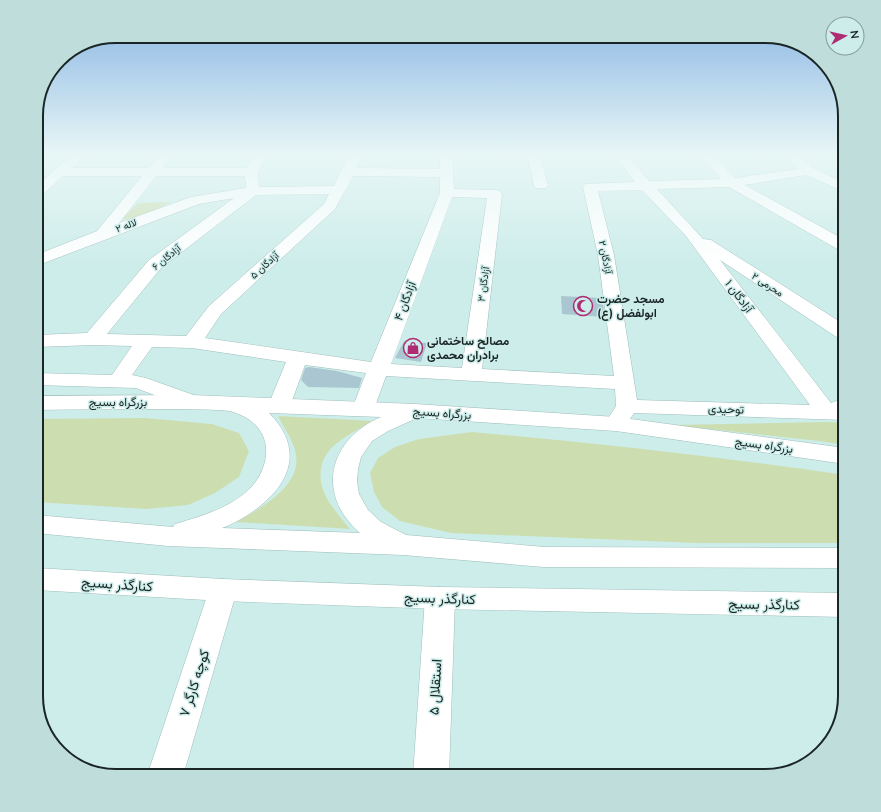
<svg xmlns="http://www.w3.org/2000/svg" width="881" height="812" viewBox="0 0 881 812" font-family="'Nunito Sans',Vazirmatn,sans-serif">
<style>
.green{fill:#ccdeb0}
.building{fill:#aac6d0}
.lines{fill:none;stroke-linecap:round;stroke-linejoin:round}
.minor-casing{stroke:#9fbebb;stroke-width:1}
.major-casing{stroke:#9fbebb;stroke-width:1}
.highway-casing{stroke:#9fbebb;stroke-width:1}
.minor{fill:#fff;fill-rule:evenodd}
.major{fill:#fff;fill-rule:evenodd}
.highway{fill:#fff;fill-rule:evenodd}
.labels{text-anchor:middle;stroke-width:3;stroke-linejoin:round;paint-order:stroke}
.far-street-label{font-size:10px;fill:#1a2625;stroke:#cdedea}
.street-label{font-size:12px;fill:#1a2625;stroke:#cdedea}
.poi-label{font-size:12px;font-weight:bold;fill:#1a2625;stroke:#cdedea;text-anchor:start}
.near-street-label{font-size:14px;fill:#1a2625;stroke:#cdedea}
.rim{fill:none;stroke:#1a2625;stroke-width:2}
</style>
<rect width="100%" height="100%" fill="#cdedea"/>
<!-- green -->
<path class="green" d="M171,202l-34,16 -15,1 16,-16z
M278,416l95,5c-13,7 -26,14 -37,23 -6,4 -12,13 -14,20 -7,27 12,45 28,65l-114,-7c23,-13 65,-35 60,-67 -2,-14 -12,-27 -18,-39z
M145,418l67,6 27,9 10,18 -10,26 -24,16 -27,12 -42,4 -110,-7v-83z
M827,422l18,1v22l-26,-4 -145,-16z
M472,432c125,11 249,25 373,43v68h-149l-245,-10 -51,-12 -18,-14 -8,-15 -4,-19 8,-15 17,-11 24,-8z"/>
<!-- building -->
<path class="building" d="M561,296l41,2 3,19 -43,-3z
M404,341l23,2 -6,19 -26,-4z
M309,367l28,4 25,7 -3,10 -51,-1 -7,-7 4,-12z"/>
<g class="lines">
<!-- minor casing -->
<g class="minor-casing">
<path id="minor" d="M75,153h13l-16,15h77l13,-15h12l-11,15h84l8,-15h12l-9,19 1,15 75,-1 15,-33h12l-5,15 84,1v-16h12l2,36 41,1 5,1 2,3 -20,175 132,7 -16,-121 -15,-68 2,-3 50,-2 -21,-29h12l23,28 72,-2 -22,-26h12l24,25 63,-9 -16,-16h13l18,15 32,15v9l-39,-17 -61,10 100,55v12l-6,-2 -110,-63 -72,2 46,50 8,1 134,85v15l-7,-2 -118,-78 111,143 5,-2 8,2 1,17 -211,-7 -6,9 -8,2 -8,-2 -3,-5 7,-11 -1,-17 -229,-13 -12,33 -3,5 -8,2 -8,-2 -3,-5 14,-36 -61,-8 -15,41 -3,5 -8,2 -8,-2 -3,-5 18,-44 -94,-14 -40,-1 -20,28 14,3 53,19 3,5 -3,5 -8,2 -55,-21 -100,-3v-12l76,2 20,-29 -39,-1 -57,2v-12l51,-2 62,-73 85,-62 -35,6 -163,62v-11l61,-24 45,-55h-79l-22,20 -5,1v-11zM156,176h89l1,12 -55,9 -72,26zM353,176l87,1v16l-69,169 -166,-24 16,-24 114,-105zM642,190l44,46 124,169 -173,-5 -23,-145 -16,-64zM329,194l-5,10 -115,102 -23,30 -79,-2 54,-66 95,-73zM452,197l35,1 -25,170 -71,-4z
M527,153h12l9,32 -2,3h-10l-2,-3z
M223,579l10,3 4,8 -54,186h-36l62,-186 4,-8z
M440,587l10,3 5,8 -6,178h-36l12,-178 5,-8z"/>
</g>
<!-- major casing -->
<g class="major-casing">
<path id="major" d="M36,568l187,11 217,8 405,6v24l-405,-8 -217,-8 -187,-11z"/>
</g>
<!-- highway casing -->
<g class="highway-casing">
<path id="highway" d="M191,395l224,9 201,13 229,31v16l-229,-33 -199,-13 -29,13 -16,10 -11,16 -3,12 -1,12 2,13 9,16 13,12 25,13 138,12 301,1v20l-301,-1 -141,-12 -235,-9 -132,-13v-18l137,12 2,-3c31,-9 76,-22 88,-56 10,-27 -4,-48 -30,-56 -4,-2 -10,-1 -15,-2 -16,-1 -32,-1 -48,-1 -45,0 -89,0 -134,1v-14zM269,413l112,4c-52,22 -66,77 -21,116l-138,-5c49,-20 96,-66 47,-115z"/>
</g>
<!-- minor -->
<use href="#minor" class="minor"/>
<!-- major -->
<use href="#major" class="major"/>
<!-- highway -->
<use href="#highway" class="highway"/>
</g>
<!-- sky -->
<linearGradient id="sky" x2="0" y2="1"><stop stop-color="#83b1e2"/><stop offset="0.58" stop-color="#e8f7f6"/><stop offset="1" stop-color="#e8f7f6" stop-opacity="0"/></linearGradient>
<rect width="881" height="266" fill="url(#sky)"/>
<!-- icons -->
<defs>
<g id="mosque-ring" transform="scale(1)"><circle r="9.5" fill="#cdedea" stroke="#af2b73" stroke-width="1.5"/><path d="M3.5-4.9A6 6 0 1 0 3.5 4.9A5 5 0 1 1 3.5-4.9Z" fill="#af2b73"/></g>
<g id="shop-ring" transform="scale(1)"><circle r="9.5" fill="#cdedea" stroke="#af2b73" stroke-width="1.5"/><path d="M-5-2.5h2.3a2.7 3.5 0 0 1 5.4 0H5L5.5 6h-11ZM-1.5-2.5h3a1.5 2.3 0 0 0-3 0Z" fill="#af2b73"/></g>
</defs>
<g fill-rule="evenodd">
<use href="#mosque-ring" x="583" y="306"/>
<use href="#shop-ring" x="413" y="348"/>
</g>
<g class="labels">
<!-- far-street labels -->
<g class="far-street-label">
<text transform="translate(126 225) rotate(-21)" y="4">لاله ۲</text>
<text transform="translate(166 257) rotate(-39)" y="4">آزادگان ۶</text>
<text transform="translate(606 257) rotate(79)" y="4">آزادگان ۲</text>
<text transform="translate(264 265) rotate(-42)" y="4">آزادگان ۵</text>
<text transform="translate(483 284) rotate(-82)" y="4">آزادگان ۳</text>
<text transform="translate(768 284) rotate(33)" y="4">محرمی ۲</text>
</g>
<!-- street labels -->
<g class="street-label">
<text transform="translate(739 296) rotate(53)" y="4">آزادگان ۱</text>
<text transform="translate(405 301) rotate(-69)" y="4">آزادگان ۴</text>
<text x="118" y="406">بزرگراه بسیج</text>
<text transform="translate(726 409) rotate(2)" y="4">توحیدی</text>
<text transform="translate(442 413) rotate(4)" y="4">بزرگراه بسیج</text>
<text transform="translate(764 445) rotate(8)" y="4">بزرگراه بسیج</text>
</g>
<!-- poi labels -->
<g class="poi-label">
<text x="597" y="303">مسجد حضرت<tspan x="597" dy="14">ابولفضل (ع)</tspan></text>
<text x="427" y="345">مصالح ساختمانی<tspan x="427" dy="14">برادران محمدی</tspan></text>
</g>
<!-- near-street labels -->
<g class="near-street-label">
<text transform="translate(117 584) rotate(4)" y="5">کنارگذر بسیج</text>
<text transform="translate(440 598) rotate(2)" y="5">کنارگذر بسیج</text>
<text transform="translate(764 604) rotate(1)" y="5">کنارگذر بسیج</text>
<text transform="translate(194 683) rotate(-72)" y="5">کوچه کارگر ۷</text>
<text transform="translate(435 687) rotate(-87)" y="5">استقلال ۵</text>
</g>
</g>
<!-- crop -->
<path d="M0 0H881V812H0ZM116 43H765A73 73 0 0 1 838 116V696A73 73 0 0 1 765 769H116A73 73 0 0 1 43 696V116A73 73 0 0 1 116 43Z" fill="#bfddda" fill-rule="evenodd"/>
<path class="rim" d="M116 43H765A73 73 0 0 1 838 116V696A73 73 0 0 1 765 769H116A73 73 0 0 1 43 696V116A73 73 0 0 1 116 43Z"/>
<!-- north arrow -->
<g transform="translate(845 36) rotate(82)"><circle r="19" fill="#cdedea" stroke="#859d9b"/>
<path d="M0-3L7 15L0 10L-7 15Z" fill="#af2b73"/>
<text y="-6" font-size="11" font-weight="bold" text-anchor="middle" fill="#1a2625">N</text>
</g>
</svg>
